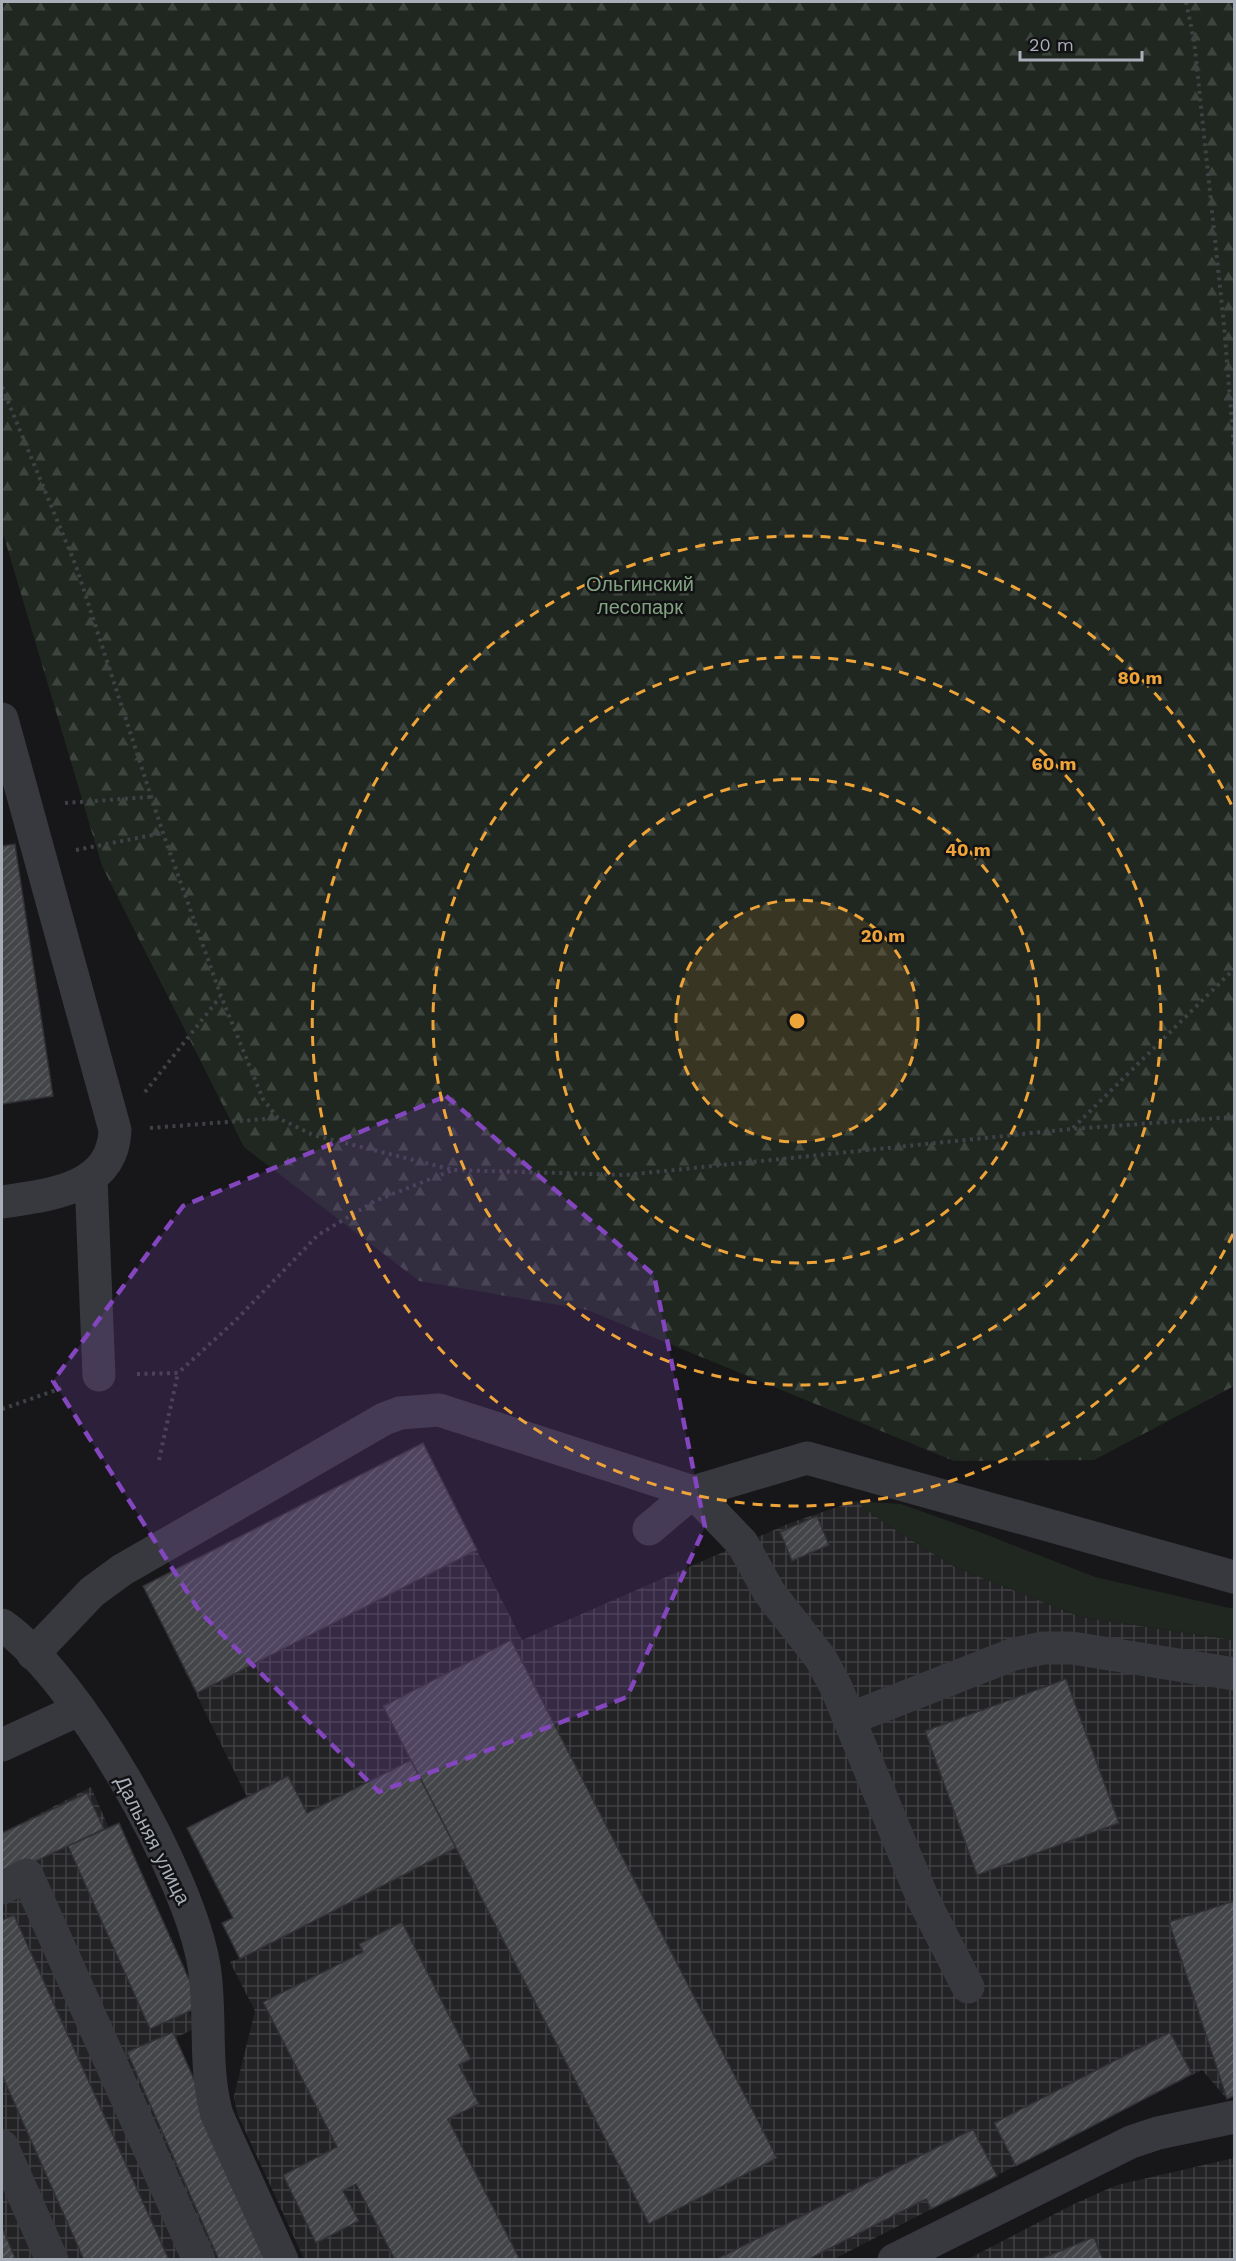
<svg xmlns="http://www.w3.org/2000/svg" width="1236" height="2261" viewBox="0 0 1236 2261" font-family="'Work Sans',sans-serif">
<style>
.industrial{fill:url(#industrial-grid)}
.grass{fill:#1f2720}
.forest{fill:url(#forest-firs)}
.building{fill:url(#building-hatch);stroke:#313135;stroke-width:1.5}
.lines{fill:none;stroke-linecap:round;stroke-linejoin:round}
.path{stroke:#3e4145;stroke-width:4;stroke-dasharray:3 4.5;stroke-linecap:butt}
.minor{stroke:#38393e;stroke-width:33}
.marked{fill:#8446be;fill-opacity:0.2;stroke:#8446be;stroke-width:4.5;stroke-dasharray:12 8;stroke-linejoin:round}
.ring{fill:none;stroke:#efa439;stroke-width:3;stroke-dasharray:10 8}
.labels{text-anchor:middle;stroke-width:5;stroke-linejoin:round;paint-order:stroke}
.park-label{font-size:20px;fill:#81a381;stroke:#121214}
.street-label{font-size:20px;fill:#a9afb9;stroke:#121214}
.centre{fill:#efa439;stroke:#121214;stroke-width:3}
.ring-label{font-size:18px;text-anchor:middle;font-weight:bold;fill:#efa439;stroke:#121214;stroke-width:5;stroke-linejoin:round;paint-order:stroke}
</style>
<defs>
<pattern id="industrial-grid" width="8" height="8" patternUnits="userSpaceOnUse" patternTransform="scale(1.5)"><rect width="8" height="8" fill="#232326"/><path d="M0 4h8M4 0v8" fill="none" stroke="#404043"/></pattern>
<pattern id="forest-firs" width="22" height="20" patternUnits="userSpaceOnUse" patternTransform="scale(1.5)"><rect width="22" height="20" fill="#1f2720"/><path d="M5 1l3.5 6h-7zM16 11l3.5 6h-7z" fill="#3d443e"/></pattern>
<pattern id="building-hatch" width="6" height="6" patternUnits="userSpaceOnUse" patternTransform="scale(1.5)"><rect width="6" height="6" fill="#434549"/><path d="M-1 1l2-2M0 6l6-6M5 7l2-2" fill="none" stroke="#5b5d61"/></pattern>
</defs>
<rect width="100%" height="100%" fill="#171719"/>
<!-- industrial -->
<path class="industrial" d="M423,1443l99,197 268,-117 65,-22 31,23 69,43 126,50 153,23v456l-7,3 -25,-29 -368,189h-530l-67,-146 -3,-17 21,-85 -25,-49 10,-4 -18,-35 11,-6 -46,-89 60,-31 -104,-211z
M91,1787l105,241 -57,27 95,204 -232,1v-427z
M1234,2158v101l-268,1 108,-56 43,-19z"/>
<!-- grass -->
<path class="grass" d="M855,1501l46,3 76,27 118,46 139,32v31l-153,-23 -126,-50 -69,-43z"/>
<!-- forest -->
<path class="forest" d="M2,2h1232v1384l-140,74 -140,1 -367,-151 -168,-29 -175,-134 -142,-281 -100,-336z"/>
<!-- building -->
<path class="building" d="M15,844l38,252 -51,8v-258z
M423,1443l54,107 -280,143 -54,-107z
M817,1516l12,29 -37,16 -12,-29z
M511,1640l266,518 -128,66 -266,-518z
M1066,1679l53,144 -142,52 -52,-144z
M411,1760l45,88 -216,111 -18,-36 11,-5 -46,-90 101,-52 19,37z
M87,1793l17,36 -102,48v-44z
M119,1823l82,183 -51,23 -82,-183z
M1234,1901v195l-7,3 -58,-177z
M14,1915l155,345h-85l-82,-185v-155z
M402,1922l69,137 -12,6 20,39 -31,15 72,141h-125l-39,-76 -13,7 16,30 -43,22 -33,-68 54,-28 -74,-145 100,-50 -4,-8z
M173,2032l101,228h-55l-92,-208z
M1170,2032l22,42 -176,92 -22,-43z
M973,2129l24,47 -66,33 -5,-10 -119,61h-92z
M2,2227l14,33h-14z
M1094,2237l9,23h-65z"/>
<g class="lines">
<!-- path -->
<path class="path" d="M1186,2l8,38 30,285 10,123
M2,387l74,179 87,267 58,163 42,103 15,19 35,17 141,35 171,5 447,-46 162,-12
M65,803l86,-6
M76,850l87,-17
M145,1092l75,-95
M150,1128l128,-10
M1073,1128l161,-159
M137,1374l41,-1 57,-52 83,-86 57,-34 78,-31
M2,1409l63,-22
M159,1460l19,-87"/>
<!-- minor -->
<path class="minor" d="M2,719l113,411c-2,60 -67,65 -113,72
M91,1179l8,196
M649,1529l44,-37 114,-34 427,119
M2,1625c76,53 187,249 202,341 8,49 -1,100 13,149l65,145
M33,1654l59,-62 30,-22 262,-151 16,-6 39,-3 254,82 49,51 27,49 52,67 15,28 87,212 45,88
M849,1719l165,-65 29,-6h29l162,26
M2,1745l76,-35
M2,1888l25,-13 172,385
M2,2146l50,114
M894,2260l237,-118 27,-9 76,-16"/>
</g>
<!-- marked area -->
<path class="marked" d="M446,1096l208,179 51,252 -78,170 -248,95 -179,-180 -147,-231 130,-175z"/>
<!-- distance rings -->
<circle cx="797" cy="1021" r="121" fill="#efa439" fill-opacity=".12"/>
<g class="ring">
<circle cx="797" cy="1021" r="121"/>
<circle cx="797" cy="1021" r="242"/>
<circle cx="797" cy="1021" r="364"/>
<path d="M1233 1234A485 485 0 1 1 1233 808"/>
</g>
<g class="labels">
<!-- park labels -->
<g class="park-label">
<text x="640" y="591">Ольгинский<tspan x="640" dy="23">лесопарк</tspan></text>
</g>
<!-- street labels -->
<g class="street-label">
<text transform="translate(153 1840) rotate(63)" y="7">Дальняя улица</text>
</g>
</g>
<circle cx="797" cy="1021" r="9" class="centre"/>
<g class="ring-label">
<text x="1140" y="684">80 m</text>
<text x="1054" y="770">60 m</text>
<text x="968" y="856">40 m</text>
<text x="883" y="942">20 m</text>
</g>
<!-- border -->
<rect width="1236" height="2261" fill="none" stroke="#a9afb9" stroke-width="6"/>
<!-- scale -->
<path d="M1020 51v9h122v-9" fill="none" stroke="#a9afb9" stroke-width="3"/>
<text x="1029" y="51" font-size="18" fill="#a9afb9" stroke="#121214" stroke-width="4.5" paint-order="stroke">20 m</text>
</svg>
